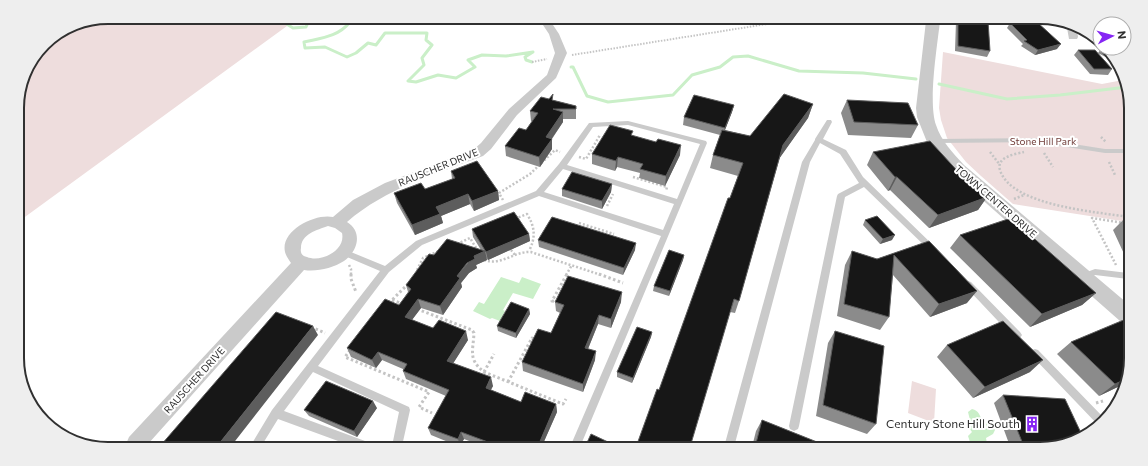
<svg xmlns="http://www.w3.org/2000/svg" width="1148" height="466" viewBox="0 0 1148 466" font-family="Commissioner,sans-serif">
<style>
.green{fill:#edd}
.water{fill:#caefc8}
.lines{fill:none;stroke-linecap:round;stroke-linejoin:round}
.stream{stroke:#caefc8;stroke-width:3}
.path-far2{stroke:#c4c4c4;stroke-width:2;stroke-dasharray:1.5 1.5;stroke-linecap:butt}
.path-far1{stroke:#c4c4c4;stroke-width:2.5;stroke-dasharray:2 2;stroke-linecap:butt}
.path{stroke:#c4c4c4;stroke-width:3;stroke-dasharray:2.5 2.5;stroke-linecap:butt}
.service{fill:#cacaca;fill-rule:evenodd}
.minor{fill:#cacaca;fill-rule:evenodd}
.tertiary{fill:#cacaca;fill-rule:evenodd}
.wall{fill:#8b8b8b}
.shaded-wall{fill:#5d5d5d}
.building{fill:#171717;stroke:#5d5d5d}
.labels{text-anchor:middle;stroke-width:4;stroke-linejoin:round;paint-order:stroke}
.park-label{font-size:10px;fill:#703d39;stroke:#fff}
.street-label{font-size:10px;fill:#303030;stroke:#fff}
.near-poi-label{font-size:12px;fill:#303030;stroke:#fff;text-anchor:end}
.rim{fill:none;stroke:#303030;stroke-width:2}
</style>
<rect width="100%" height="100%" fill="#fff"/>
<!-- green -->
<path class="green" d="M108,17l190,1 -280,204 -1,-121 9,-33 22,-28 25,-16z
M943,52l159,32 21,-4 7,16 -2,126 -115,-18 -32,-28 -15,-14 -19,-24 -6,-18 -2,-12z
M912,381l24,8 -2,34 -26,-10z"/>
<!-- water -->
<path class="water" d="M501,277l18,6 3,-6 19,7 -8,15 -20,-6 -10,17 2,1 -5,10 -8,-3 -2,1 -17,-8 6,-9 5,2z
M972,409c7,2 7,5 10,11l10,5 3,5 -2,4 -7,4 2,11 -16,-1 -4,-12 4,-4 -6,-8 4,-4 -2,-8z"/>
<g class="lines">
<!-- stream -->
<path class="stream" d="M215,18l1,3 16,1 4,-4
M292,18l-7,5 8,5 13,-1 4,-9
M338,18v4h12c-12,15 -29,16 -46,20l1,6 20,-1 22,10 9,-4 12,-10 8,2 9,-12h42l-1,7 6,5 -10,13 2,7 -16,16 8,1 22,-7 18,3 19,-11 -7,-7 14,-5 24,1 27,-4 -8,5 1,3 6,2
M47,40c13,-1 22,-5 29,-17
M571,67h2l14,29 21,6 65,-7 19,-20 28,-8 13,-10 15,-1 51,15 64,2 53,6
M939,84l68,15 53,-4 67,-8"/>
<!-- path-far2 -->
<path class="path-far2" d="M480,19h26
M602,20l27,3 26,-3
M572,55l195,-31 -20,-4
M532,62l15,-3"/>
<!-- path-far1 -->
<path class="path-far1" d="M1101,137l5,5
M990,152l10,13
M1024,152c-9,2 -28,5 -24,18 11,36 98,42 129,47
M1044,153l9,14
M579,157l7,2 14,-24
M1109,162l6,13
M633,177l34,10 -1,4
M1014,199l10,-4
M503,200l-4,-7 31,-19 25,-24 5,2
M607,206l6,-12
M516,216l1,2 10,-4c8,13 9,23 2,37
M579,223l35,11
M457,244l13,-6 8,13
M511,250l4,5
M484,260c18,6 30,-9 47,-8l70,23
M349,265l2,4v6
M1116,265l-24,-47 32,5
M417,270l6,-12 16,-7
M566,275l6,-10"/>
<!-- path -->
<path class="path" d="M351,274v5l5,13
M599,274l24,9
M392,300l11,4
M559,302l-7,-1 15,-27
M389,303l19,-19
M417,309l55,21 2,3c-1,19 -6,26 10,39l79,32 3,-5
M311,327l14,6
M350,350l-5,7 84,35 -10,15 13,6
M484,372l10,-18
M508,382l24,-44 3,2
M1096,403l7,-2"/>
<!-- service -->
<path class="service" d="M827,120h4l1,2 -9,17 23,11 17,27 74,72 -1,2h-6l-66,-64 -19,10 -46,229 -1,3 -4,2 -4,-2 -1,-3 48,-230 1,-2 21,-11 -19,-29 -20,-11 -10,19 -76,285h-10l78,-285 13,-22v-1z
M628,121l78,20 1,2 -127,304h-10l91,-211 -122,-40 -117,49 -33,27 -71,94 91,41 1,3 -8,36h-10l7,-34 -86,-40 -29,39 81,30 1,5 -17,-1 -71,-26 -16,26h-11l21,-35 108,-139 -40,-17 -1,-2 1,-2h6l39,16 31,-25 120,-50 23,-27 30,-41zM628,125l72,19 -23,55 -110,-34 26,-38zM563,169l111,35 -11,26 -119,-38z
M1035,138l70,11h24v4h-24l-70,-11 -100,1 -3,-2 3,-2z
M1095,269l33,4v6l-33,-4 -13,5 -3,-1 -1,-2 1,-2z
M968,281l3,1 49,50 2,3 -2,3 -3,1 -3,-1 -49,-52 -1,-2 1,-2z
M1035,349l3,1 66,68 -5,8 -67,-70 -2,-3 2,-3z"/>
<!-- minor -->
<path class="minor" d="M539,19h10l10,15 8,19 -11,25 -39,37 -26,34 -8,7c-47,18 -97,32 -136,66 16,10 11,29 -3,39 -11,7 -27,11 -40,9l-156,174h-22l3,-7 162,-174c-2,-3 -5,-7 -6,-11 -5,-22 31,-39 48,-35l20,-17 32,-17 88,-33 8,-7 28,-34 38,-34 8,-22 -6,-19zM328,226l7,2 7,5c4,17 -21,30 -35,24 -5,-1 -7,-4 -6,-9 0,-14 16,-18 27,-22z
M1066,22h4l7,5 1,10 -1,2h-8z"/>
<!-- tertiary -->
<path class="tertiary" d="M926,21h14c-3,27 -12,81 -4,104 5,16 17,28 28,40l163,138v21l-7,-3 -168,-148 -12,-13 -13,-18 -10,-25 -1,-9z"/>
</g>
<!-- wall -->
<path class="wall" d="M956,21h32l2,30 -3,6 -32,-6z
M1017,22h33l-1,2 -11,-1 19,26 -22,6 -14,-9 2,-2 -16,-16 3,-5h8z
M1102,48h7l6,14 -17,-9z
M1078,50l34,19 -4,6 -18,-1 -16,-19z
M553,100l23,6v13h-13v3l-11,17v10l-12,18 -34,-11 -1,-10 21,-16 6,-9h-1l-1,-10z
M847,100l71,25 -7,13 -63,-3 -7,-22z
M813,104l-5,14 -28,39 -41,144 -4,12 -5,-1 -71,78 79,-214 -28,-8 3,-13 7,-20 -37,-10 1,-8 50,-12 -2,7 -7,18 25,6z
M633,136l47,19 -15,31 -26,-8 1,-5 -23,-6 -2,4 -23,-7v-10z
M873,152l90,25 24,20 -9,13 -49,18 -39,-38 -2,1 -21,-26z
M451,171l47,20 1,9 -25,11 -4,-7 -29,12 2,7 -28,12 -18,-32 -3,-10 31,-4 27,-10z
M612,184l-1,8 -9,17 -40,-13v-7z
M1126,217h2v40l-3,-1 -12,-26z
M865,220l27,20 -12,4 -17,-19z
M472,229l57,5 1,7 -42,19 -2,-2 1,2 -11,5 1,3 -8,5 -8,10 1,4 -19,28 -22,-7 -9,12 21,8 35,12 -15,23 40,23 -2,4 30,12 35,2 1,8 -15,34h-60l-18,-7 -4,7h-2l-27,-11 -3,-7 18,-32 -40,-17 -3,-8v-2l-21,-9 -6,8 -25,-11 -4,-9 52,-43 9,-13 -2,-7 28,-30 47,-5 -8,-13z
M960,235l136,58 -14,12 -52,22 -80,-79z
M538,240l97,10 -12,25 -84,-28z
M929,241l38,62 -37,14 -37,-42 -4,42 -9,13 -43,-14 8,-51 7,-14 25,8z
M684,255l-1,5 -14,36 -16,-5 1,-5z
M555,302h66l-10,26 -13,-4 -10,25 7,11 -12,32 -60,-21 -1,-9 29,-29 9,-20 -4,-2z
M529,309l1,5 -14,24 -18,-7 -1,-5z
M1127,320l-1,63 -27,13 -42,-42 14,-12z
M835,331l41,93 -9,10 -51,-18 12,-73z
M652,332l-1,5 -19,46 -15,-6v-5z
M947,345l83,27 -57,26 -36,-41z
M1003,395l43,54h-35l-17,-46z
M377,408l-20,29 -48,-21 -5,-6z
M762,420l70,28 -80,-1 4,-16z"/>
<!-- shaded-wall -->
<path class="shaded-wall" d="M1061,44l-4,5 -22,6 3,-5z
M813,104l-5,14 -29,41 4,-14z
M734,105l-2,7 -9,23 2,-7z
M563,112v10l-17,25v-10z
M552,139v10l-12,18 -1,-10z
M681,145l-1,10 -15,31 1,-10z
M618,157l-1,10 -2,4 1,-10z
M895,177h2l-7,13 -2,1z
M612,184l-1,8 -9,17v-8z
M498,191l1,9 -25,11 -2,-10z
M468,194l2,10 -29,12 2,7 -28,12 -3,-10 24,-18z
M987,197l-9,13 -49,18 9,-13z
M529,234l1,7 -42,19 -2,-8z
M895,235l-3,5 -12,4 3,-5z
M636,243l-1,7 -12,25 1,-7z
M485,251l2,9 -11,5 1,3 -8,5 -8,10 1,4 -19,28 -3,-9 17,-30 17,-20z
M684,255l-1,5 -14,36 1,-5z
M977,291l-10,12 -37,14 9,-13z
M622,292l-1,10 -10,26v-9z
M1096,293l-14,12 -52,22 12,-13z
M418,299l3,9 -13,17 -3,-8z
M529,309l1,5 -14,24v-5z
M599,315l-1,9 -13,32v-8z
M313,326l5,9 -86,110h-14z
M466,331l2,9 -19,30 -2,-9z
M652,332l-1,5 -19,46 1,-5z
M596,351l-1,9 -12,32v-8z
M378,352l4,8 -6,8 -4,-8z
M1043,360l-13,12 -57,26 12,-11z
M491,377l2,9 -6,10 -1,-8z
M1126,379v4l-27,13 16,-12z
M373,401l4,7 -20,29 -3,-6z
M556,404l1,8 -15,34h-4z
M461,432l3,7 -4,7 -2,-7z"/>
<!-- building -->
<path class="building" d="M958,21h30l2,30 -32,-5z
M1022,22h15l24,22 -23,6 -14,-9 3,-1 -17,-17z
M1102,48h7l2,4z
M1078,50h17l17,19h-18z
M553,94l-1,6 24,6v3h-23l10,3 -17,25 6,2 -13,18 -34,-11 14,-18 7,2 12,-17 -8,-2 11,-14 8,2z
M784,94l29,10 -30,41 -44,156 -5,-2 -44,148h-54l21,-58 2,1 69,-192h2l13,-35 -30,-8 9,-25 28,6z
M694,95l40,10 -9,23 -41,-11z
M847,100l61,3 10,22 -64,-3z
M610,125l23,6 -2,4 25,7 2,-3 23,6 -15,31 -26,-7 3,-5 -25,-7 -2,4 -24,-7z
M930,141l33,36 24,20 -49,18 -41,-38h-2l-22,-25z
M477,161l21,30 -26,10 -4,-7 -32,13 4,7 -28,11 -18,-32 27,-10 4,6 30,-11 -4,-7z
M572,172l40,12 -10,17 -40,-12z
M514,212l15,22 -43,18 -14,-23z
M877,216l18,19 -12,4 -18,-19z
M552,217l84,26 -12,25 -86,-28z
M1126,217h2v5z
M1011,218l85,75 -54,21 -82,-79z
M447,239l38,12 -11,5 1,3 -8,4 -10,13 3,2 -20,28 -22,-7 -13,18 28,11 6,-8 27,11 -19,30 44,16 -5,11 35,14 4,-10 31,12 -18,42h-42v-1l-35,-13 -3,7 -30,-11 21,-38 -46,-19 4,-7 -29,-12 -6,8 -25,-12 38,-49 14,6 12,-16 -5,-4 23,-31 5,1z
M929,241l48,50 -38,13 -45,-49 -5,62 -45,-13 8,-53 25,8z
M669,250l15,5 -14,36 -16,-5z
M568,276l54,16 -11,27 -12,-4 -14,33 11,3 -13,33 -61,-22 16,-33 13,4 13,-28 -9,-3z
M511,302l18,7 -13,24 -19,-7z
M276,312l37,14 -95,119h-57z
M1126,319l1,1 -1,59 -11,5 -44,-42z
M1003,321l40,39 -58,27 -38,-42z
M637,327l15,5 -19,46 -16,-6z
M835,331l49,15 -8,78 -53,-19z
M326,381l47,20 -19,30 -50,-21z
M1003,395l62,4 17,36 -36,14h-21z
M762,420l70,28 -77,-1z
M591,434l17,8 -2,5h-21z"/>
<!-- icons -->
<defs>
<g id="building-bare" transform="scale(1.2)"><path d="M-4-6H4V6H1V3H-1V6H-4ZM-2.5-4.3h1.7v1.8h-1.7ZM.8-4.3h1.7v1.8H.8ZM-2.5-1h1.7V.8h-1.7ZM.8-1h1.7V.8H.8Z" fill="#8625f4" stroke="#fff" stroke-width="2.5" paint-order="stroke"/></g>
</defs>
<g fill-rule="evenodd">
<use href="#building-bare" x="1032" y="424"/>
</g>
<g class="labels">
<!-- park labels -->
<g class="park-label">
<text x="1043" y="145">Stone Hill Park</text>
</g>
<!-- street labels -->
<g class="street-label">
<text transform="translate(438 167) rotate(-22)" y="4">RAUSCHER DRIVE</text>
<text transform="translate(996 201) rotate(41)" y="4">TOWN CENTER DRIVE</text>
<text transform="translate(194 380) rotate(-48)" y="4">RAUSCHER DRIVE</text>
</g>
<!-- near-poi labels -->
<g class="near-poi-label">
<text x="1020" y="428">Century Stone Hill South</text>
</g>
</g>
<!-- crop -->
<path d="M0 0H1148V466H0ZM108 24H1040A84 84 0 0 1 1124 108V358A84 84 0 0 1 1040 442H108A84 84 0 0 1 24 358V108A84 84 0 0 1 108 24Z" fill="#eee" fill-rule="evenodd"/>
<path class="rim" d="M108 24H1040A84 84 0 0 1 1124 108V358A84 84 0 0 1 1040 442H108A84 84 0 0 1 24 358V108A84 84 0 0 1 108 24Z"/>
<!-- north arrow -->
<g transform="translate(1112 36) rotate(84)"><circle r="19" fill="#ffffff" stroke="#acacac"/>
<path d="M0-3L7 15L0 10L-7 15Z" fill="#8625f4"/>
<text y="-6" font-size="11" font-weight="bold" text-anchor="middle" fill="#303030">N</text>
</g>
</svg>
